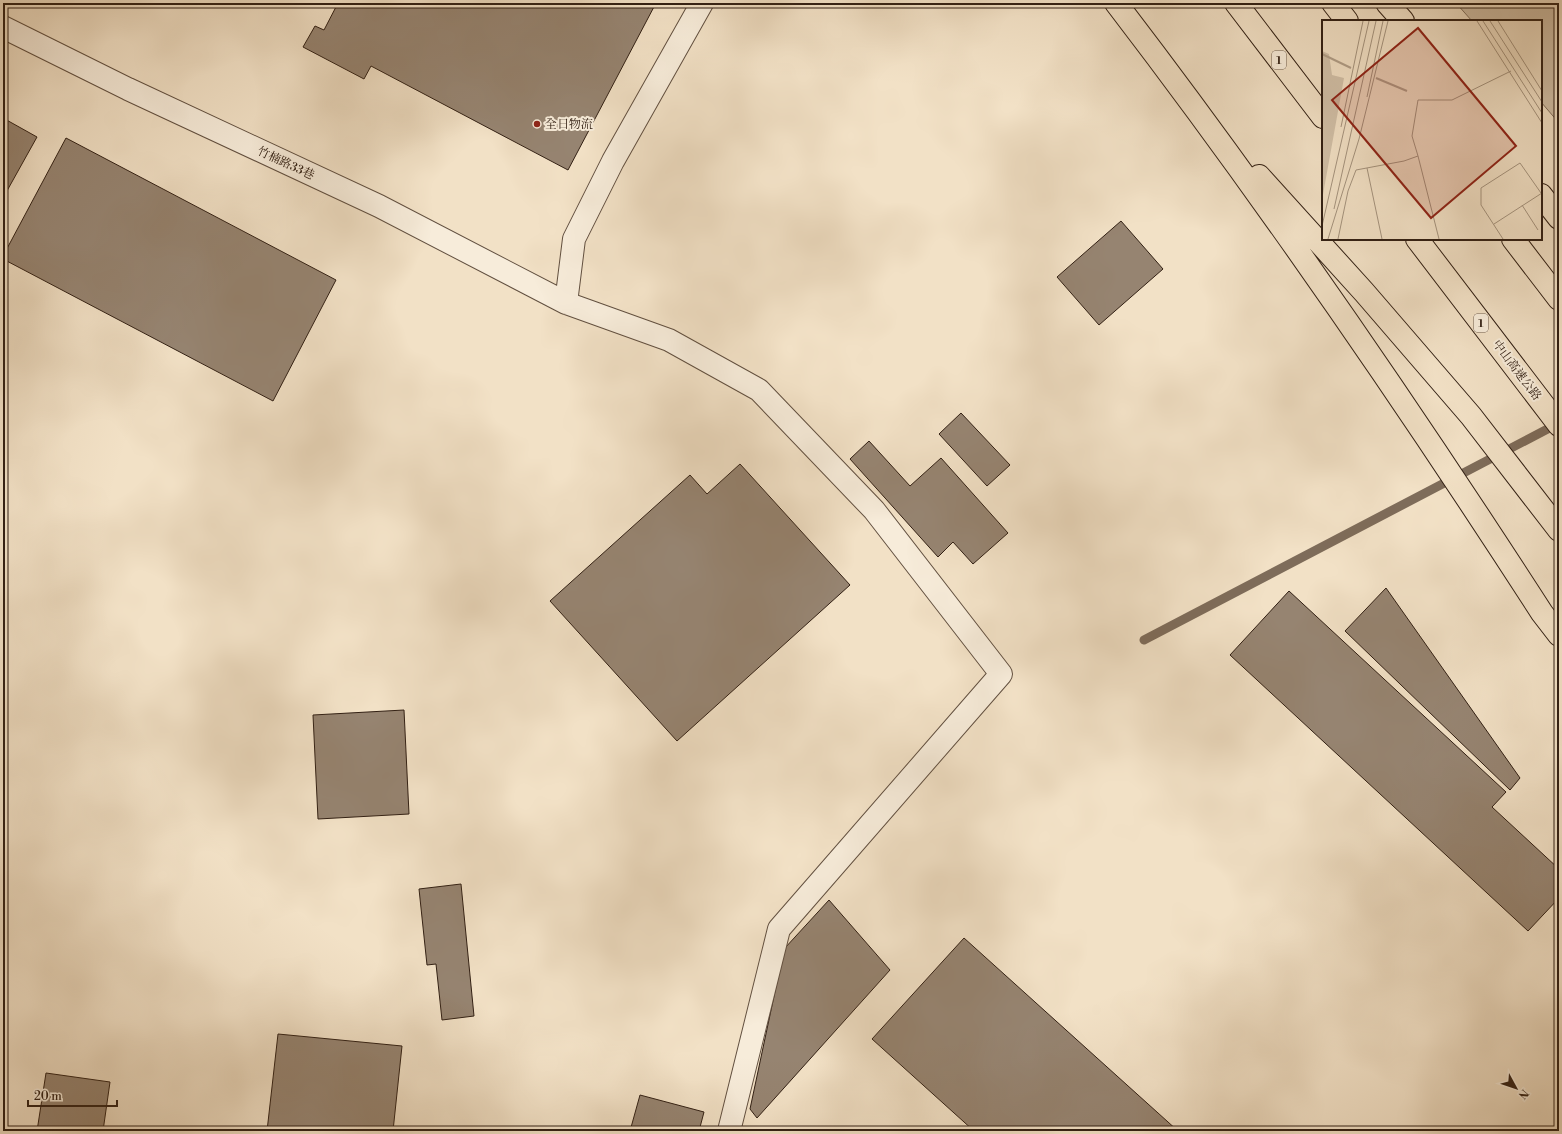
<svg xmlns="http://www.w3.org/2000/svg" width="1562" height="1134" viewBox="0 0 1562 1134" font-family="'Libre Bodoni','Noto Serif TC',serif">
<style>
.green{fill:#d1c0a8;stroke:#82705e}
.lines{fill:none;stroke-linecap:round;stroke-linejoin:round}
.stream{stroke:#7e6c5a;stroke-width:9}
.building{fill:#968471;stroke:#322014}
.minor-casing{stroke:#625040;stroke-width:24}
.highway-casing{stroke:#322014;stroke-width:24}
.minor{stroke:#f7ecda;stroke-width:22}
.highway{stroke:#f2e1c6;stroke-width:22}
.poi-dot{fill:#8f2418;stroke:#f7ecda;stroke-width:1.5}
.labels{text-anchor:middle;stroke-width:4;stroke-linejoin:round;paint-order:stroke}
.shield{fill:#f7ecda;stroke:#6d5d4f;stroke-width:1}
.shield-label{font-size:11px;font-weight:bold;fill:#322014}
.poi-label{font-size:12px;fill:#322014;stroke:#f7ecda;text-anchor:start}
.street-label{font-size:12px;fill:#322014;stroke:#f7ecda}
.inset-river{fill:none;stroke:#b19f89;stroke-width:2}
.inset-road{fill:none;stroke:#a5947f;stroke-width:1}
.view{fill:#8f2418;fill-opacity:0.15;stroke:#8f2418;stroke-width:2}
.inset-edge{fill:none;stroke:#322014;stroke-width:2}
</style>
<rect width="100%" height="100%" fill="#f2e1c6"/>
<filter id="stains"><feTurbulence type="fractalNoise" baseFrequency=".005" numOctaves="4"/><feColorMatrix values="0 0 0 0 .2 0 0 0 0 .09 0 0 0 0 .02 0 0 0 .5 -.17"/></filter>
<radialGradient id="worn" r=".72"><stop offset=".6" stop-color="#630" stop-opacity="0"/><stop offset="1" stop-color="#630" stop-opacity=".3"/></radialGradient>
<!-- green -->
<path class="green" d="M1456,3h103v120l-18,-21v-81h-69z"/>
<g class="lines">
<!-- stream -->
<path class="stream" d="M1144,640l415,-217"/>
</g>
<!-- building -->
<path class="building" d="M338,3h318l-88,167 -197,-104 -7,13 -61,-32 12,-21 9,4z
M3,118l34,19 -34,61z
M66,138l270,142 -63,121 -270,-142v-3z
M1121,221l42,48 -64,56 -42,-48z
M961,413l49,52 -23,21 -48,-52z
M869,441l41,45 31,-28 67,75 -35,31 -20,-22 -15,15 -88,-98z
M740,464l110,121 -173,156 -127,-140 140,-126 17,19z
M1386,588l134,190 -10,12 -165,-159z
M1289,591l217,201 -14,15 67,62v29l-31,33 -298,-276z
M404,710l5,104 -91,5 -5,-104z
M461,884l13,132 -32,4 -6,-56 -9,1 -8,-76z
M829,900l61,70 -133,148 -7,-9 34,-160z
M964,938l214,193h-204l-102,-92z
M278,1034l124,12 -9,85h-126z
M46,1073l64,9 -7,49h-66z
M640,1095l64,17 -5,19h-69z"/>
<g class="lines">
<!-- minor casing -->
<g class="minor-casing">
<path id="minor" d="M702,3l-89,158 -39,78 -8,64 103,37 90,50 115,120 127,164 -222,255 -50,202
M3,27l125,62 251,117 187,97"/>
</g>
<!-- highway casing -->
<g class="highway-casing">
<path id="highway" d="M1116,3c151,197 291,401 426,610l17,22
M1236,3l87,114
M1333,3l14,18
M1387,3l16,18
M1259,176l105,116 107,124 88,114
M1541,195l18,23
M1417,239l142,186
M1513,239l46,60"/>
</g>
<!-- minor -->
<use href="#minor" class="minor"/>
<!-- highway -->
<use href="#highway" class="highway"/>
</g>
<!-- markers -->
<circle class="poi-dot" cx="537" cy="124" r="4"/>
<g class="labels">
<!-- shield labels -->
<g class="shield">
<rect x="1272" y="51" width="14" height="18" rx="3"/>
<rect x="1474" y="314" width="14" height="18" rx="3"/>
</g>
<g class="shield-label">
<text x="1279" y="64">1</text>
<text x="1481" y="327">1</text>
</g>
<!-- poi labels -->
<g class="poi-label">
<text x="545" y="128">全日物流</text>
</g>
<!-- street labels -->
<g class="street-label">
<text transform="translate(286 163) rotate(25)" y="4">竹楠路33巷</text>
<text transform="translate(1517 370) rotate(53)" y="4">中山高速公路</text>
</g>
</g>
<!-- overview -->
<g transform="translate(1322 20)">
<rect width="220" height="220" fill="#f2e1c6"/>
<path d="M0,31l7,3 3,21 12,3 -22,122z" fill="#d1c0a8"/>
<path class="inset-river" d="M0,34l29,14M54,58l31,13"/>
<path class="inset-road" d="M155,1l65,102M161,1l59,92M168,1l52,81M176,1l44,70M45,77l16,-76M19,107l22,-106M96,136l21,83M45,148l15,71M200,185l16,25M12,189l42,-188M172,204l48,-31M0,206l47,-205M6,219l31,-100 29,-118M16,219l10,-48 8,-21 48,-9 14,-5 -6,-20 6,-36h34l59,-29M181,219l-22,-34v-17l39,-25 21,30"/>
<path class="view" d="M96,8l98,118 -85,72 -99,-118z"/>
<rect width="220" height="220" class="inset-edge"/>
</g>
<!-- margin -->
<rect width="1562" height="1134" fill="none" stroke="#f2e1c6" stroke-width="16"/>
<rect x="4" y="4" width="1554" height="1126" fill="none" stroke="#322014" stroke-width="2"/>
<rect x="8" y="8" width="1546" height="1118" fill="none" stroke="#322014"/>
<!-- north arrow -->
<g transform="translate(1516 1088) rotate(130)" stroke="#f7ecda" stroke-width="3" paint-order="stroke">
<path d="M0-3L7 15L0 10L-7 15Z" fill="#322014"/>
<text y="-6" font-size="11" font-weight="bold" text-anchor="middle" fill="#322014">N</text>
</g>
<!-- scale -->
<path d="M28 1100v6h89v-6" fill="none" stroke="#322014" stroke-width="2"/>
<text x="34" y="1100" font-size="12" fill="#322014" stroke="#f7ecda" stroke-width="3" paint-order="stroke">20 m</text>
<rect width="100%" height="100%" filter="url(#stains)"/>
<rect width="100%" height="100%" fill="url(#worn)"/>
</svg>
